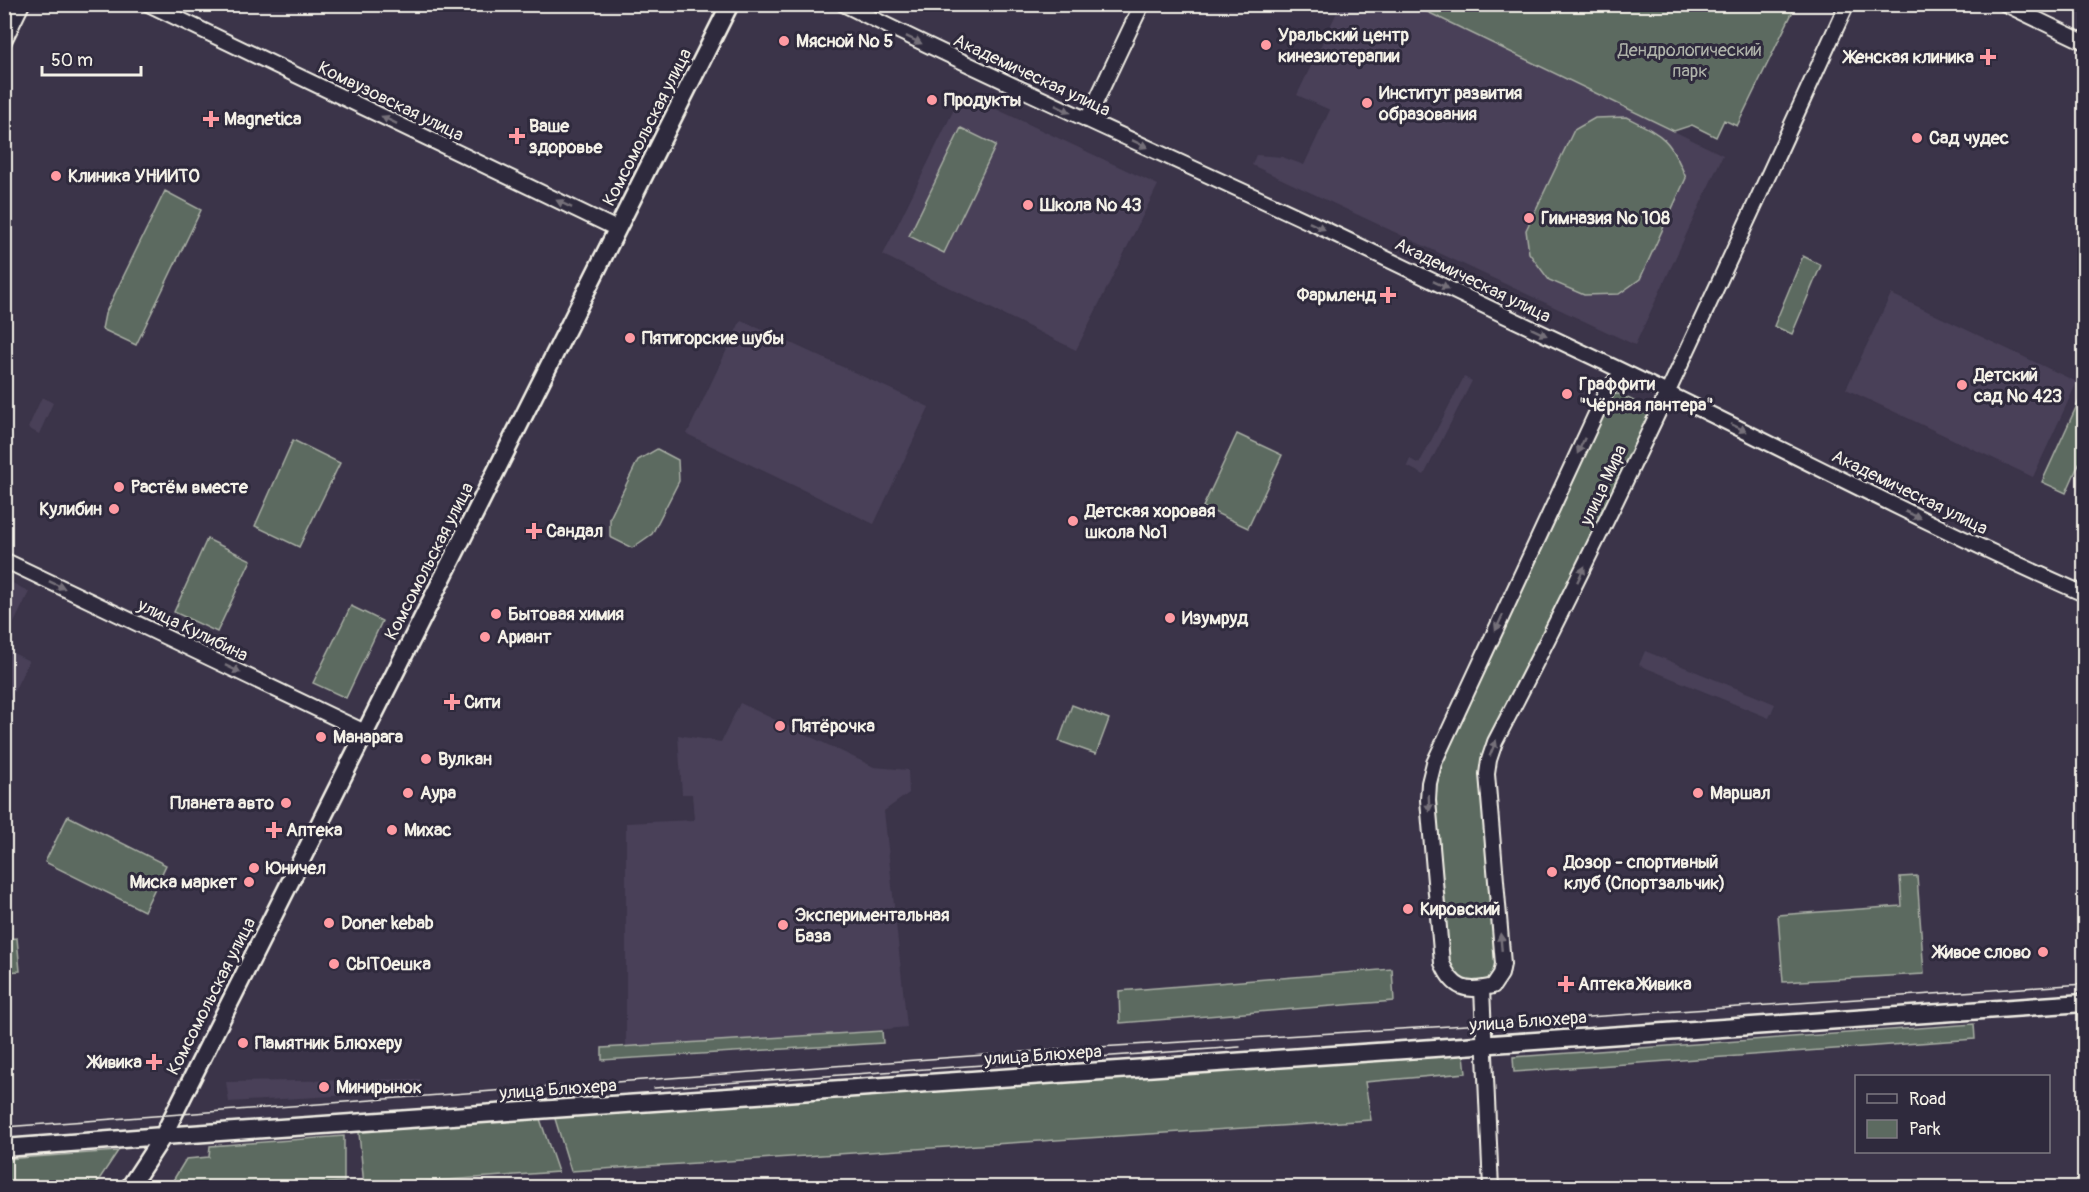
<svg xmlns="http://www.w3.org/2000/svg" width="2089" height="1192" viewBox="0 0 2089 1192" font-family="Pangolin,sans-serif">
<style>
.built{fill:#494058}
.green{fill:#5c6a60;stroke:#a8aea4;stroke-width:1.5}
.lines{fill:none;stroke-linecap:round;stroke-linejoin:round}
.minor-casing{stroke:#f4f1e8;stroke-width:18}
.major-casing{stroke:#f4f1e8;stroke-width:21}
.minor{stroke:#2f2a3d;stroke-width:14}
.major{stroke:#2f2a3d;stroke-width:16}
.tram{stroke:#f4f1e8;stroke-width:1.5}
.oneway{fill:#747079}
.poi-dot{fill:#ff9aa2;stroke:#2f2a3d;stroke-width:2}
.labels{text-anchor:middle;stroke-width:6;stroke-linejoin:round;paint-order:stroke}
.poi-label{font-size:18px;font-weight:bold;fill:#f4f1e8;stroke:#2f2a3d;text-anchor:start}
.park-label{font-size:18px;fill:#b0b4ab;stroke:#2f2a3d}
.street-label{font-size:18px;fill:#f4f1e8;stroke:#2f2a3d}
</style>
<rect width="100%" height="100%" fill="#3b3449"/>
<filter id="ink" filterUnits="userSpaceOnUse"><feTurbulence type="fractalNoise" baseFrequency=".0167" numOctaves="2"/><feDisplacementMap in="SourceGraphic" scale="12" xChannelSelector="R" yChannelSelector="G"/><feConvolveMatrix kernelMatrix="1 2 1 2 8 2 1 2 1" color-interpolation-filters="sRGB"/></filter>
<g filter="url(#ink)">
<!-- built -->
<path class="built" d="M1341,4l72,1 310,150 -88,190 -383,-180 4,-10 26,2 22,8 26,-55 -33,-15z
M962,93l196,92 -82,165 -193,-95z
M1891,294l186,88 -44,95 -187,-88z
M741,320l188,87 -55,117 -187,-90z
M1464,377l8,4 -48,94 -17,-9 3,-7 9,5z
M42,397l11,6 -14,31 -11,-6z
M5,579l24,13 -19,39 1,5 -6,13 24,12 -24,48z
M1645,651l130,53 -6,14 -130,-53z
M740,703l134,64 34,3 1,23 -25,18 23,216 -281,29v-233l68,-3 -2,-26h-10l-4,-59 43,7z
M420,1079l1,12 -192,11 -3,-20z"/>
<!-- green -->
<path class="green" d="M1413,5l383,-1v1l-59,121 -13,-6 -8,17 -24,-12 -18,6z
M1626,117c38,19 44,21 60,61l-46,101 -21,15 -35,1 -35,-15 -20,-27 -3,-23 48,-100 21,-12z
M961,128l35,17 -52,108 -35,-17z
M165,191l36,19 -65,135 -34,-16 3,-15z
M1803,256l18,9 -29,69 -18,-8z
M2084,390v62l-18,41 -24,-11z
M1619,394l38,18 -168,348 14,204 -21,25 -35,-13 -18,-193 175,-388z
M1237,434l45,21 -34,73 -45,-21z
M293,440l47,23 -41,84 -44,-21z
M657,449l21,11 1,21 -27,53 -20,14 -22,-11v-19l28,-58z
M207,539l44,21 -34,72 -43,-20z
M351,606l31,15 -36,77 -33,-15z
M1072,705l37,14 -13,35 -37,-13z
M68,816l98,49 -22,46 -99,-49z
M1917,876l7,98 -141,8 -5,-67 124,-9 -2,-29z
M17,938l3,33 -15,1v-33z
M1392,969l2,32 -274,22 -1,-32z
M1974,1024l1,15 -461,33 -1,-15z
M882,1031l1,12 -281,17v-12z
M1463,1046l3,27 -101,9 6,38 -800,51 -19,-62z
M537,1110l21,62 -194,14 -6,-64z
M344,1136v46l-83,6 -92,-1 17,-28 23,-2 1,-11z
M118,1151l-24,36h-89v-28z"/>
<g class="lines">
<!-- minor casing -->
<g class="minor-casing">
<path id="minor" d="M148,4l469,225
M843,4c157,78 317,148 475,222 94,45 187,90 281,134 162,77 321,162 485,234
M2005,4l79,38
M4,41l18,-37
M1087,120l55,-116
M1641,381l-24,-2 -10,11 -173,373 -5,20 -1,17 14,163c11,26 24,30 51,23l8,-12 2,-10 -16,-190 2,-14 6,-18c126,-241 238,-490 352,-738
M4,560l361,172
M1482,989l9,199"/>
</g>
<!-- major casing -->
<g class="major-casing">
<path id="major" d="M4,1148l159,-12 1921,-133
M129,1188l34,-52 567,-1132"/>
</g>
<!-- minor -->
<use href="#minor" class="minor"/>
<!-- major -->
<use href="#major" class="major"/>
<!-- tram -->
<path class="tram" d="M654,1088l586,-41
M4,1127l1061,-78 418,-25 601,-40"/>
</g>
<!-- one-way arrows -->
<defs><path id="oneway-solid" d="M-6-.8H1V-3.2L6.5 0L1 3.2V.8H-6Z" transform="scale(1.5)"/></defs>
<g class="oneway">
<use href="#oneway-solid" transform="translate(914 40) rotate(26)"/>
<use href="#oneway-solid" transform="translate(1063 109) rotate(26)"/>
<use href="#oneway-solid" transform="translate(389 120) rotate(-154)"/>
<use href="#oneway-solid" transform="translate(1140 144) rotate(25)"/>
<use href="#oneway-solid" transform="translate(564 204) rotate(-154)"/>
<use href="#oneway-solid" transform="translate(1317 226) rotate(25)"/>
<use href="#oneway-solid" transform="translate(1441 285) rotate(26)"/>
<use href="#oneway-solid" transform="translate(1539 332) rotate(25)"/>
<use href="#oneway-solid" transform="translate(1739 428) rotate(26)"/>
<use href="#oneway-solid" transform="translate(1581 446) rotate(115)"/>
<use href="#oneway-solid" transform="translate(1913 515) rotate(25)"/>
<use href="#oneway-solid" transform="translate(1581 574) rotate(-65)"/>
<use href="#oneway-solid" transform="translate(57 585) rotate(25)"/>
<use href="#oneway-solid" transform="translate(1499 623) rotate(115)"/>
<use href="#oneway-solid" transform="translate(233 669) rotate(26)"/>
<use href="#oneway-solid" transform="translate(1493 748) rotate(-68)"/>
<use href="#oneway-solid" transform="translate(1429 803) rotate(88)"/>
<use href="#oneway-solid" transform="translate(1501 942) rotate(-95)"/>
</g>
</g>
<!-- markers -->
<g class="poi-dot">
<circle cx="784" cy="41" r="6"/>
<circle cx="1266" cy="45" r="6"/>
<path d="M1985 48h6v6h6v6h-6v6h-6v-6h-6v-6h6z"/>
<circle cx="932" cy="100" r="6"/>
<circle cx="1367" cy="103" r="6"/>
<path d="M208 110h6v6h6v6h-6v6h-6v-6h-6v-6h6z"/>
<path d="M514 127h6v6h6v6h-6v6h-6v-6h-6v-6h6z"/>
<circle cx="1917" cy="138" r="6"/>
<circle cx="56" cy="176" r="6"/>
<circle cx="1028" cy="205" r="6"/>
<circle cx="1529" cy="218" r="6"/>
<path d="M1385 286h6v6h6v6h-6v6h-6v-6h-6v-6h6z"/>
<circle cx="630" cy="338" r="6"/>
<circle cx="1962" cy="385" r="6"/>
<circle cx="1567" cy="394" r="6"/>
<circle cx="119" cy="487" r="6"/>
<circle cx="114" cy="509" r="6"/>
<circle cx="1073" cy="521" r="6"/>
<path d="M531 522h6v6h6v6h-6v6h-6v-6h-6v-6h6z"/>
<circle cx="496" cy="614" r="6"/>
<circle cx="1170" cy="618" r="6"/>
<circle cx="485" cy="637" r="6"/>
<path d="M449 693h6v6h6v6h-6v6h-6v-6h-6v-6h6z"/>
<circle cx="780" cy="726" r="6"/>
<circle cx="321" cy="737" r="6"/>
<circle cx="426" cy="759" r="6"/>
<circle cx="408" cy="793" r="6"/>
<circle cx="1698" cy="793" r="6"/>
<circle cx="286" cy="803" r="6"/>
<path d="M271 821h6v6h6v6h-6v6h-6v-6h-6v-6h6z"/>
<circle cx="392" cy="830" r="6"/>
<circle cx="254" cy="868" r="6"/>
<circle cx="1552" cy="872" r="6"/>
<circle cx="249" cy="882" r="6"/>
<circle cx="1408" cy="909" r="6"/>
<circle cx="329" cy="923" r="6"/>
<circle cx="783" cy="925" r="6"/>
<circle cx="2043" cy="952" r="6"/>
<circle cx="334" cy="964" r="6"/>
<path d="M1563 975h6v6h6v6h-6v6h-6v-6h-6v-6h6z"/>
<circle cx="243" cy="1043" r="6"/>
<path d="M151 1053h6v6h6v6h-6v6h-6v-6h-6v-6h6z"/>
<circle cx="324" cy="1087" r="6"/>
</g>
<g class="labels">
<!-- poi labels -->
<g class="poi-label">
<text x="1278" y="41">Уральский центр<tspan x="1278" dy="21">кинезиотерапии</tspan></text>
<text x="796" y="47">Мясной № 5</text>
<text x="1974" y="63" text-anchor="end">Женская клиника</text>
<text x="1379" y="99">Институт развития<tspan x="1379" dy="21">образования</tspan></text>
<text x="944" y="106">Продукты</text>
<text x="224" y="125">Magnetica</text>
<text x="529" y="132">Ваше<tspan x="529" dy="21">здоровье</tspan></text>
<text x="1929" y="144">Сад чудес</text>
<text x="68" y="182">Клиника УНИИТО</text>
<text x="1040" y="211">Школа № 43</text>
<text x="1541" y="224">Гимназия № 108</text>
<text x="1376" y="301" text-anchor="end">Фармленд</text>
<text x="642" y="344">Пятигорские шубы</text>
<text x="1974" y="381">Детский<tspan x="1974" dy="21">сад № 423</tspan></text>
<text x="1579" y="390">Граффити<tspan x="1579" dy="21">"Чёрная пантера"</tspan></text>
<text x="131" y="493">Растём вместе</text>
<text x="102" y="515" text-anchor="end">Кулибин</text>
<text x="1085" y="517">Детская хоровая<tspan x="1085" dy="21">школа №1</tspan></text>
<text x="546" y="537">Сандал</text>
<text x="508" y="620">Бытовая химия</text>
<text x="1182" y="624">Изумруд</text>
<text x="497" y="643">Ариант</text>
<text x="464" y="708">Сити</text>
<text x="792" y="732">Пятёрочка</text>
<text x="333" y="743">Манарага</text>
<text x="438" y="765">Вулкан</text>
<text x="420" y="799">Аура</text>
<text x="1710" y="799">Маршал</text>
<text x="274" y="809" text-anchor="end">Планета авто</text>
<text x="286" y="836">Аптека</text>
<text x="404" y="836">Михас</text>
<text x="1564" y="868">Дозор - спортивный<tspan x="1564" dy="21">клуб (Спортзальчик)</tspan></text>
<text x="266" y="874">Юничел</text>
<text x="237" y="888" text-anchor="end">Миска маркет</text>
<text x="1420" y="915">Кировский</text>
<text x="795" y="921">Экспериментальная<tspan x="795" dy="21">База</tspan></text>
<text x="341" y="929">Doner kebab</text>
<text x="2031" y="958" text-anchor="end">Живое слово</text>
<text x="346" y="970">СЫТОешка</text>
<text x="1578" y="990">Аптека Живика</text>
<text x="255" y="1049">Памятник Блюхеру</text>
<text x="142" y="1068" text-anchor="end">Живика</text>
<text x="336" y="1093">Минирынок</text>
</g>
<!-- park labels -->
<g class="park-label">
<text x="1690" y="56">Дендрологический<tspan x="1690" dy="21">парк</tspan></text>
</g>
<!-- street labels -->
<g class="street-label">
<text transform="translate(1032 75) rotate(25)" y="6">Академическая улица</text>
<text transform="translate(391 101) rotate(26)" y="6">Комвузовская улица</text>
<text transform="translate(647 127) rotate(-63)" y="6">Комсомольская улица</text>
<text transform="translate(1473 280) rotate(26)" y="6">Академическая улица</text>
<text transform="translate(1603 485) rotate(-65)" y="6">улица Мира</text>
<text transform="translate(1910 492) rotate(26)" y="6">Академическая улица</text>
<text transform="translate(429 561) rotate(-63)" y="6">Комсомольская улица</text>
<text transform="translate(193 630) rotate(26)" y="6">улица Кулибина</text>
<text transform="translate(211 996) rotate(-63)" y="6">Комсомольская улица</text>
<text transform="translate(1528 1021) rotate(-4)" y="6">улица Блюхера</text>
<text transform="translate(1043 1055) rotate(-4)" y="6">улица Блюхера</text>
<text transform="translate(558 1089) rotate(-4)" y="6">улица Блюхера</text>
</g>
</g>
<!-- margin -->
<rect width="2089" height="1192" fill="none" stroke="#2f2a3d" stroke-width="24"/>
<rect x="12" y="12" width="2065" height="1168" fill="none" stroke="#f4f1e8" stroke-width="2" filter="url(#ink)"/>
<!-- legend -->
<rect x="1855" y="1075" width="195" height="78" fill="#2f2a3d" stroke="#7e7a81" stroke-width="1.5"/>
<rect x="1867" y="1094" width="30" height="9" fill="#2f2a3d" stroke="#7e7a81" stroke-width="1.5"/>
<text x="1909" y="1105" font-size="18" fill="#f4f1e8">Road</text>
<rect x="1867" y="1120" width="30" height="18" fill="#5c6a60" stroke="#7e7a81" stroke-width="1.5"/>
<text x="1909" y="1135" font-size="18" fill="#f4f1e8">Park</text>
<!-- scale -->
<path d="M42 66v9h99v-9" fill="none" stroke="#f4f1e8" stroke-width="3"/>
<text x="51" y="66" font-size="18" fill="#f4f1e8" stroke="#2f2a3d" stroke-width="4.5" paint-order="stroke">50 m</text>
</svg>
